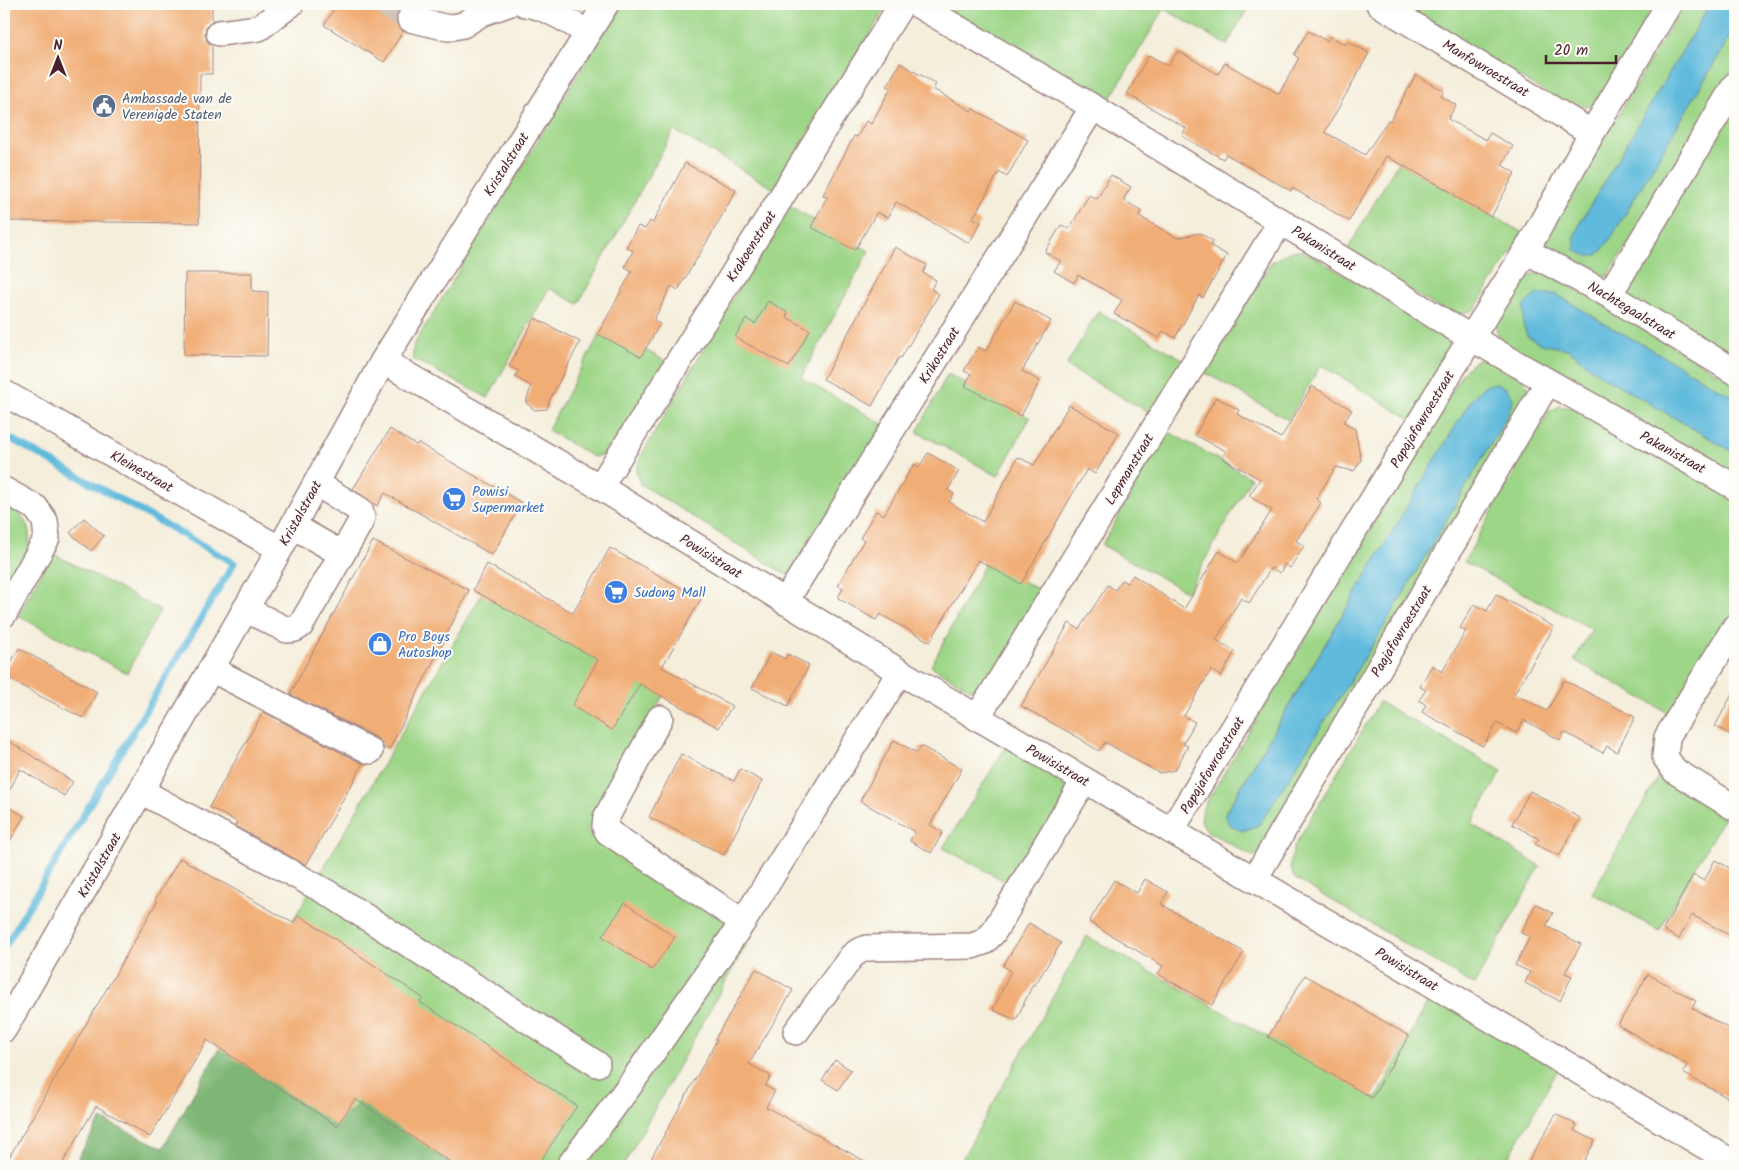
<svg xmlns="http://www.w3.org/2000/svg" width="1739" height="1170" viewBox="0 0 1739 1170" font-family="Kalam,sans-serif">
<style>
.green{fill:#9ed688;stroke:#747a5a;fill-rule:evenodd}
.forest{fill:#7eb774;stroke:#646b50}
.water{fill:#5ebadc;stroke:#546c84}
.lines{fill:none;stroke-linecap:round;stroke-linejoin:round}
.stream{stroke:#5ebadc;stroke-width:7}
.building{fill:#f1ad76}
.minor-tunnel{stroke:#d2c5b8;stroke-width:25;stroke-dasharray:25 12;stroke-linecap:butt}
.minor-casing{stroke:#9f8683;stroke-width:28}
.minor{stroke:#fff;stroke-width:25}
.labels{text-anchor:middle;stroke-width:4;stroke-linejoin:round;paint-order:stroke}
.street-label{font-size:14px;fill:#4a1f2b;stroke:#fdfcf7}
.service-label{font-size:14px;fill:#4e5e75;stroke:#fdfcf7;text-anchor:start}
.shop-label{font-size:14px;fill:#366cbe;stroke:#fdfcf7;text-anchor:start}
</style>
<rect width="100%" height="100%" fill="#fdfcf7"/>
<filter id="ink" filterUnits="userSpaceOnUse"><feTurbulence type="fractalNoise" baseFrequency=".02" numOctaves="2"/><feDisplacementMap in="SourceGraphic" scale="10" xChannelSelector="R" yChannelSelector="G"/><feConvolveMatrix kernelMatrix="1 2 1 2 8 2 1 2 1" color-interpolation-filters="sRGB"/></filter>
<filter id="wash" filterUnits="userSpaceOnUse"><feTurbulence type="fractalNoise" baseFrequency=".0096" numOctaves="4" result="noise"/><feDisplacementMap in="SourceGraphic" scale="20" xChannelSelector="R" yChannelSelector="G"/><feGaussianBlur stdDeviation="1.12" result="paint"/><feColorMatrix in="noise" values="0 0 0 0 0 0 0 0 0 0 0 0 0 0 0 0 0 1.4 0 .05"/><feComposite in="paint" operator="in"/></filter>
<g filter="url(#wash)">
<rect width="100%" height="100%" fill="#f4eedb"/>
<!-- green -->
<path class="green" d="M621,4h261l2,7 -110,178 -100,-59 -96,174 -29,-16 -61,110 -75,-39v-13z
M937,4h313l-23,41 -63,-36 -57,95z
M1410,4h250l-57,98c-14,6 -24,6 -38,2l-159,-94z
M1684,4h26l-130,219 -5,12 36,3 124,-210v45l-127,203 -15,2 -36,-20 -7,-9 -3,-10 5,-12z
M1735,104v258l-101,-58 -10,-16z
M1398,162l125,71 -49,77 -13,4 -14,-1 -101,-61z
M788,205l81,46 -68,127 89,50 -93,147 -12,-1 -145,-90 -4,-13 6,-17z
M1291,251h11l11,5 127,78 9,9 1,12 -37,66 -92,-56 -33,55 -84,-48 67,-110z
M1538,273l16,4 181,106v15l-93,-54 -32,-17 -54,-33 -15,50 27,5 31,25 136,79v25l-224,-131 -11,-8 -4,-10 1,-13 23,-34 6,-6z
M1098,311l88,50 -32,54 -88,-49z
M603,328l65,34 -61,92 -14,3 -45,-27z
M1488,357l36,24 5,8v10l-266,455 -11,2 -45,-25 -6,-10 2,-13 141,-234 119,-202 12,-11zM1496,383l11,6 6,10 -6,17 -125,214 -123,195 -16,6 -18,-18 121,-204 125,-208 13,-15z
M948,374l82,44 -32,58 -81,-44z
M1560,406l12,2 163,91v114l-63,102 -98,-55 18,-31 -128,-67 84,-150z
M1167,431l84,47 -64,114 -85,-47z
M4,504c5,3 12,5 16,10 23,28 -2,56 -16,81z
M52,553l108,57 -33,63 -109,-57z
M986,562l63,33 -66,94h-13l-39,-23z
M482,594l181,102 -76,135 164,105 -128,230h-123l-138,-68 -11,16 -125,-78z
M1379,702l123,69 -31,53 69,42 -66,119 -180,-107 -4,-13 4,-18z
M1009,742l66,37 -59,108 -73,-39z
M1660,774l67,38 -68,119 -67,-38z
M1087,936l290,162 55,-104 128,72 -56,100h-3l-20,-11 -6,11h-517z"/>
<!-- forest -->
<path class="forest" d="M226,1036l125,77 11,-15 138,68h-427l28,-47 62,29z"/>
<!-- water -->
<path class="water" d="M1710,4h25v24l-124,210c-13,18 -15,24 -36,12v-15l5,-12z
M1537,294h19l54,33 32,17 93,54v55l-136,-79 -31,-25 -27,-5 -14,-8 -4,-12 1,-19z
M1496,383l11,6 6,10 -6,17 -125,214 -123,195 -17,6 -13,-6 -4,-11 121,-205 125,-209 13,-14z"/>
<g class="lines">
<!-- stream -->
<path class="stream" d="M4,435l230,128 -230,385
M446,1165l2,1"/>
</g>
<g id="blocks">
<!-- building -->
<path class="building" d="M4,4h208v17l-6,6 -1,7 2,7 5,4v29h-12l-1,149 -195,-2z
M337,4h83l-2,2 -12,-1 -7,5 -3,6v7l7,8 -19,31 -60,-37z
M1308,31l19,10 3,-5 15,9 2,-4 22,12 -44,79 40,23 23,-35 2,1 26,-46 28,16 -3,5 15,9 -8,14 38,21 4,-7 23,13 -11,19 13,8 -24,44 -37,-21 1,-2 -69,-38 -37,65 -57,-33 -1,3 -65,-37 -3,5 -41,-23 4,-8 -59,-34 22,-39 19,11 10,-15 40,23 7,-11 54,31 20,-36 -5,-3z
M900,63l36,21 -3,5 38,22 2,-2 55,31 -21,37 -8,-5 -26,46 8,4 -12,21 -73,-41 -8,16 -11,-6 -22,38 -44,-23 16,-30 -4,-2 31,-59 3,1 9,-16 5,3 20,-36 -4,-2z
M685,163l51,27 -25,45 -33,55 -7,-4 -17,34 6,4 -19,33 -43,-23 34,-63 -7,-4 8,-16 -7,-4 12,-21 7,3 5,-8 3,2z
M1111,175l20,12 -8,13 19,11 -3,5 38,22 23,-5 13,8 -2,5 16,9 -24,43 -4,-3 -24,43 -12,-7 -4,7 -45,-24 8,-14 -44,-25 -4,8 -20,-12 7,-10 -16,-9 16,-27 8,4 20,-34 8,4z
M895,247l32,18 -4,8 13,7 -5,9 8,5 -38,64 -2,-1 -27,49 -49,-27z
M185,273h67v18l16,1 -1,64 -83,-1z
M768,301l20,12 -2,4 24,13 -21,37 -54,-30 11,-18 9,5z
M1015,301l36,20 -29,50 18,10 -19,35 -56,-30 6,-12 -7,-3 14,-24 8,4z
M535,318l45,24 -30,57 -3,10 -12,1 -9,-7 5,-17 -16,-9 3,-6 -9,-5z
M1312,386l40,24 -8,12 11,7 6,31 -7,11 -18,-4 -20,32 5,4 -25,38 8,5 -14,22 -5,-4 -5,9 -9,-5 -22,35 -8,-5 -25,42 19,11 -14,25 -10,-6 -27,46 11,6 -12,22 5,2 -13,24 -16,3 -54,-31 -6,9 -16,-10v-1l-62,-34 48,-83 10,6 29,-44 7,5 7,-10 5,3 6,-8 51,34 35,-58 19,12 34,-53 -23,-14 11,-17 -38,-21 4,-7 -31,-16 21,-38 23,13 -2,4 44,24z
M1069,405l50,28 -24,41 -8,-5 -66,115 -43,-24 -48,82 -50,-28 -4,6 -38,-22 5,-10 -5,-3 26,-45 -4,-2 16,-27 8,4 30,-51 5,3 9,-14 31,18 -11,19 6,4 -5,8 34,20 35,-65 16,8z
M390,429l26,16 2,-2 104,60 -30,52 -107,-62 -8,13 -24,-17z
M84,518l20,18 -13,15 -21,-18z
M373,541l96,49 -80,160 -6,-3 -1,-4 -5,-5 -87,-44z
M610,548l91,51 -39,68 70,39 -13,22 -79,-44 -28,46 -40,-24 26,-46 -125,-70 14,-26 86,49z
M1496,594l58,33 -40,67 33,17 17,-31 71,37 -18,35 -10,-6 -4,7 -39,-21 -4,8 -36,-20 -8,13 -19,-10 -14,23 -61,-34 4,-7 -7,-5 7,-10 -6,-3 12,-22 10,7 24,-41 -6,-3 14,-24 13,7z
M19,648l78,44 -14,26 -49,-25 -30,-18z
M771,652l14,7 2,-5 22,11 -21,41 -36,-18z
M1735,689v48l-20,-11z
M263,712l100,52 -57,101 -71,-39 2,-4 -28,-15z
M4,738l69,44 -9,14 -44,-27 -16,33z
M894,740l23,13 4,-7 41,23 -32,56 13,7 -12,21 -21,-12 5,-9 -55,-31z
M681,754l53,27 6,-12 22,12 -38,74 -75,-38z
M1530,791l50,27 -21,38 -24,-12 4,-5 -27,-15z
M4,804l20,12 -20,36z
M180,858l113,65 6,-8 124,83 -3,4 157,104 -40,60h-81l-101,-67 -18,27 -130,-86 -57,97 -54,-31 -35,60h-57l153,-264 -2,-2z
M1715,860l20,11v67l-43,-23 -13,24 -16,-9 30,-55 11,6z
M1145,879l23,13 -7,12 83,48 -32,53 -54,-31 5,-8 -74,-44 25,-42 23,13z
M625,903l50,34 -23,33 -50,-34z
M1536,904l17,9 -7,13 35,18 -16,29 7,3 -12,25 -35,-18 5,-11 -15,-7 15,-28 -9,-4z
M1029,923l32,20 -26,42 -2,-1 -17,36 -23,-10 18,-39 -8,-5z
M756,969l37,21 -44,74 22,12 -6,10 10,5 -9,16 108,59h-227l70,-126 -2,-1z
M1648,974l48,27 -4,7 43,24v70l-52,-29 4,-8 -69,-40z
M1305,975l104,61 -37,62 -104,-61z
M835,1060l16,10 -13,20 -16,-10z
M1556,1114l21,11 -3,5 21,11 -14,25h-55z"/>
</g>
</g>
<g filter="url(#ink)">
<use href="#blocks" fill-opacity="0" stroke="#9f8683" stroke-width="1"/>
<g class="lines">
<!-- minor-tunnel -->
<path class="minor-tunnel" d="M385,4l25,15"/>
<!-- minor casing -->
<g class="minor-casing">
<path id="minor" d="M525,4c22,3 43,17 63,29
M916,4l177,103 378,231 264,149
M1379,4l213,129
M410,19l38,9 15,-3 19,-12 26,-9
M219,33l40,-5 32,-24
M1526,251l83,44 126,77
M1609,295l126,-210
M383,361l217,126 300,185 456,267 379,225
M4,393l276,156
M600,487l302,-483
M4,490l32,18 9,13 2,17 -43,76
M293,526l49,28
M785,602l308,-495
M245,609l42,21 8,-1 6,-4 59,-102 2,-6 -2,-7 -43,-26
M1735,627l-68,110 -2,20 10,14 60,37
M211,669l159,82
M660,718l-54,100 -1,9 3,5 135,90 157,-250
M977,718l304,-497
M141,791l187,102 269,171
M1171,831l300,-493 55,-87 66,-118 77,-129
M1254,880l294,-498
M4,1029l276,-480 103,-188 223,-357
M796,1032l56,-76 7,-5 8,-3 105,-2 12,-4 9,-9 91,-152
M569,1166l61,-81 113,-163"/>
</g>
<!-- minor -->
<use href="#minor" class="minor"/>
</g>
</g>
<!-- icons -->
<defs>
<g id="civic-disc" transform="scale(1.25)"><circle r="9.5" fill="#5c6f8a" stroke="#fdfcf7"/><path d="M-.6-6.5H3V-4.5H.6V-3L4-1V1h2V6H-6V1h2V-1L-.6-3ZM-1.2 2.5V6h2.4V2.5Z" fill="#fff"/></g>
<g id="supermarket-disc" transform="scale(1.25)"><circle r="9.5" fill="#3f7fe0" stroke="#fdfcf7"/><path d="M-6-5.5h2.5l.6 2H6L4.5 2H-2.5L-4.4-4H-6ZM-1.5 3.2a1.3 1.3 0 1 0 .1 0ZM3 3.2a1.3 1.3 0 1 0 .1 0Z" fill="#fff"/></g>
<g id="shop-disc" transform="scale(1.25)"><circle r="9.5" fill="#3f7fe0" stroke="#fdfcf7"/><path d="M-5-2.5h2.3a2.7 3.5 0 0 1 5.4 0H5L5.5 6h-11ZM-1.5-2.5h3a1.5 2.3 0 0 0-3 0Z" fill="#fff"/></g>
</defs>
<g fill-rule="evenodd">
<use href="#civic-disc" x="104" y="106"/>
<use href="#supermarket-disc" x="454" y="499"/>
<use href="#supermarket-disc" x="616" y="592"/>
<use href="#shop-disc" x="380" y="644"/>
</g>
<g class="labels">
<!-- street labels -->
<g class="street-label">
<text transform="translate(1486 68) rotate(31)" y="5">Manfowroestraat</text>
<text transform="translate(506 164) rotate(-58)" y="5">Kristalstraat</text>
<text transform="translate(751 246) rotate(-58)" y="5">Krakoenstraat</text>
<text transform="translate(1324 248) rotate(32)" y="5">Pakanistraat</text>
<text transform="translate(1632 310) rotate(31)" y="5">Nachtegaalstraat</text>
<text transform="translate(939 355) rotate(-58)" y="5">Krikostraat</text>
<text transform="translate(1422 419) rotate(-59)" y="5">Papajafowroestraat</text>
<text transform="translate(1673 452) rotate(29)" y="5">Pakanistraat</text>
<text transform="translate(1129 469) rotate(-59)" y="5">Lepmanstraat</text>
<text transform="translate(142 471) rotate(30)" y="5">Kleinestraat</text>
<text transform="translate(300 513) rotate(-61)" y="5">Kristalstraat</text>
<text transform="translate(711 556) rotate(32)" y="5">Powisistraat</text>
<text transform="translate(1401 631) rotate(-59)" y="5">Paajafowroestraat</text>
<text transform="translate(1058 765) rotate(30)" y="5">Powisistraat</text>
<text transform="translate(1212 765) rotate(-59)" y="5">Papajafowroestraat</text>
<text transform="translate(99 865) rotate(-60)" y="5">Kristalstraat</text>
<text transform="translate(1407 969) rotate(31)" y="5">Powisistraat</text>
</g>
<!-- service labels -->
<g class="service-label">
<text x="122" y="103">Ambassade van de<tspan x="122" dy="16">Verenigde Staten</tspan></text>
</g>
<!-- shop labels -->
<g class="shop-label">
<text x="472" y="496">Powisi<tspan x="472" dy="16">Supermarket</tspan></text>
<text x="634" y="597">Sudong Mall</text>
<text x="398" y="641">Pro Boys<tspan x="398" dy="16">Autoshop</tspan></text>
</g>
</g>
<!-- margin -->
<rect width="1739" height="1170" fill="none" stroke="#fdfcf7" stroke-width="20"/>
<!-- north arrow -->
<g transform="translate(58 58)" stroke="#fdfcf7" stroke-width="4" paint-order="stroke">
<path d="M0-4L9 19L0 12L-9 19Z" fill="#4a1f2b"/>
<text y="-8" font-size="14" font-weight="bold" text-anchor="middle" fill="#4a1f2b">N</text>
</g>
<!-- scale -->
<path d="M1546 55v8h70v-8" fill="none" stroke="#4a1f2b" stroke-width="2.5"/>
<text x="1554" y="55" font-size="15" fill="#4a1f2b" stroke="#fdfcf7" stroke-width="4" paint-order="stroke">20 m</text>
</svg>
